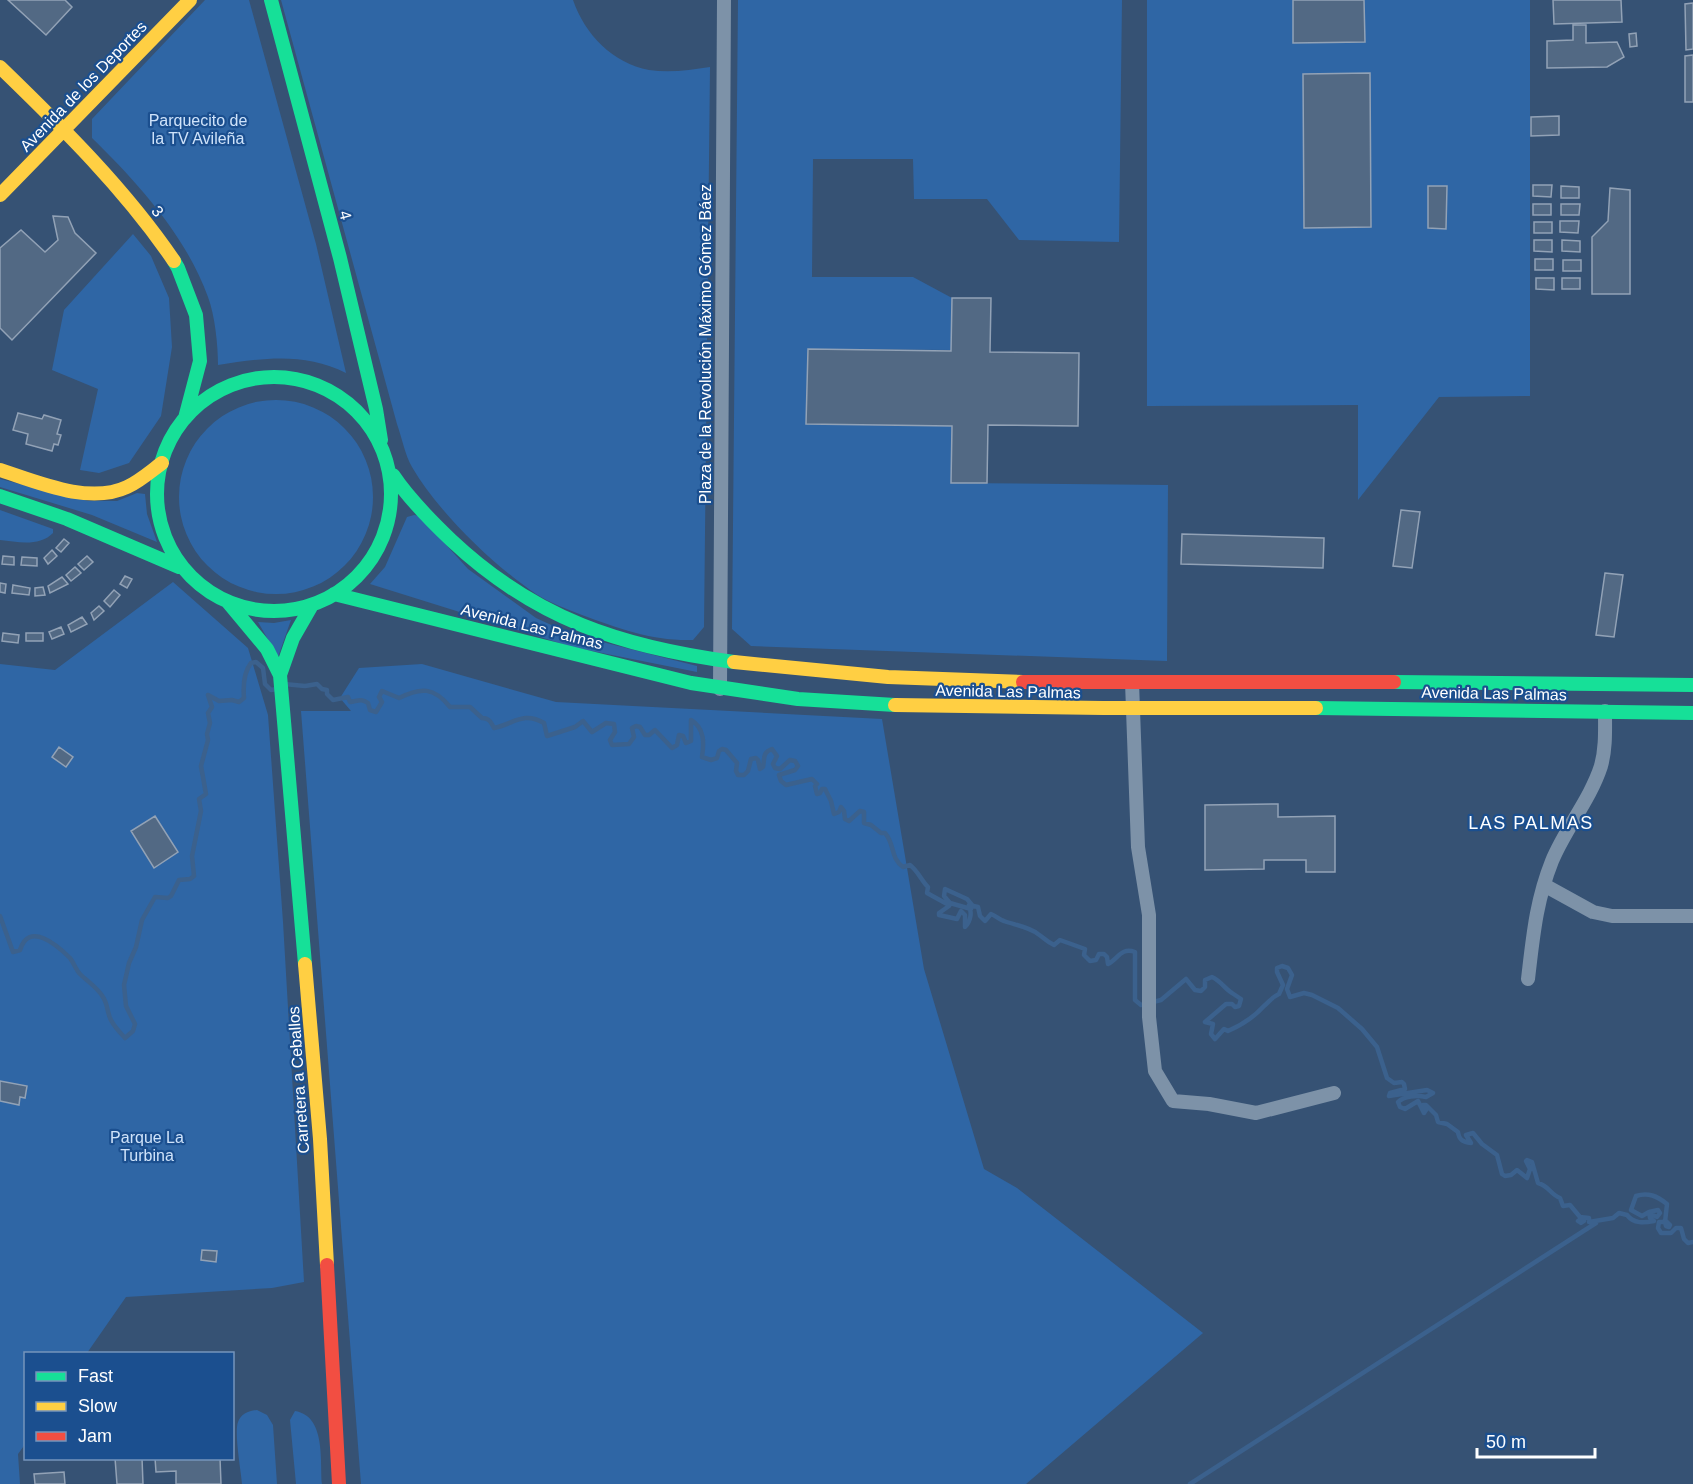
<svg xmlns="http://www.w3.org/2000/svg" width="1693" height="1484" viewBox="0 0 1693 1484" font-family="Arial,sans-serif">
<style>
.green{fill:#2f66a5}
.lines{fill:none;stroke-linecap:round;stroke-linejoin:round}
.stream{stroke:#3b618d;stroke-width:4.5}
.building{fill:#526984;stroke:#92a2b6;stroke-width:1.5}
.street{stroke:#7d92a8;stroke-width:14}
.fast{stroke:#16e098;stroke-width:14}
.slow{stroke:#ffcf43;stroke-width:14}
.jam{stroke:#f24e42;stroke-width:14}
.labels{text-anchor:middle;stroke-width:4.5;stroke-linejoin:round;paint-order:stroke}
.street-label{font-size:16px;fill:#fff;stroke:#1b4f8f}
.park-label{font-size:16px;fill:#cfe3fa;stroke:#1b4f8f}
.neighbourhood-label{font-size:18px;letter-spacing:1.5px;fill:#fff;stroke:#1b4f8f}
</style>
<rect width="100%" height="100%" fill="#365274"/>
<!-- green -->
<path class="green" d="M205,0h44l67,244 30,129c-41,-21 -84,-15 -128,-8 0,-20 -3,-49 -10,-68 -22,-61 -70,-114 -116,-159v-19z
M281,0h292c12,35 40,63 76,70 21,3 41,0 61,-3l-6,560 -11,13c-41,1 -73,-11 -111,-25 -15,-6 -32,-12 -46,-21 -43,-29 -97,-81 -124,-127 -7,-12 -10,-29 -15,-43z
M738,0h384l-3,242 -100,-2 -32,-41h-73l-1,-40h-100l-1,118h101l39,21 -1,52 -143,-1 -1,75 145,2 -1,57 217,2 -1,176 -416,-15 -19,-17z
M1147,0h383v396l-91,1 -81,103v-95l-211,1z
M133,234l18,22 18,42 3,49 -11,69 -32,47 -30,10 -19,-3 18,-81 -46,-19 12,-60z
M179 497a97 97 0 1 1 194 0a97 97 0 1 1-194 0Z
M0,479l88,22h29l20,-8 8,1 2,20 10,28 -65,-27 -92,-28z
M0,510l53,19v4c-14,14 -35,9 -53,7z
M414,515l6,1 48,53 68,49 35,16 126,32v6l-125,-25 -202,-63 15,-17 22,-50z
M173,582l75,66 20,67 15,207 21,360 -32,6 -146,9 -39,56 -61,1v89l-8,11 2,30h-20v-820l55,6z
M291,620l-13,37 -20,-35 16,1z
M422,664l134,38 326,17 42,250 60,200 33,19 186,145 -177,151h-665l-60,-773h50l-11,-13 19,-30z
M257,1410l10,5 6,10 4,59h-35c-1,-13 -8,-51 -4,-62 3,-8 10,-11 19,-12z
M295,1411c31,5 25,50 27,73h-26l-6,-64z"/>
<g class="lines">
<!-- stream -->
<path class="stream" d="M284,684l21,2 12,-2 5,5 5,1v4l6,6 15,-3 2,5c8,-1 11,-4 18,1l2,7 6,2 6,-10 -3,-5 3,-6 17,7c22,-11 35,-11 51,9h20l12,11c7,0 9,4 12,10 20,-4 29,-17 50,-5l3,13 28,-9 8,-6 9,11 14,-9 8,1 1,8 -5,8 2,5 17,-1 5,-7 -2,-9 4,-2 4,1 5,8h4l6,-5 17,18 5,-3 2,-10 4,1 3,7 5,-2v-21c14,8 13,24 11,37l9,3 6,-2 2,-7 3,-2 4,1 11,13 -1,8 2,4h6l4,-4 3,-12 5,-1 2,2 2,9 3,-2c2,-10 -1,-14 9,-18l5,7 -4,8 2,4 5,1 10,-9 5,1 3,5 -3,4 -16,5 2,6 5,4 26,-6 5,5 -2,2 2,8 3,-1 2,-4h3l6,12 3,13 5,-2 2,-5 3,4 1,8 4,2 11,-10 4,1v11l7,2 10,8h4c10,11 5,25 18,34l7,-2c8,6 11,15 18,22l-1,6 20,11 2,2 -10,7v2l18,4 4,-8 4,4v12c6,-6 7,-15 4,-22l9,2 2,9 5,5 6,-7c5,2 9,6 13,7 11,4 25,6 34,13 6,4 9,8 16,11l6,-5 25,9 -1,6 6,6 6,-1 3,-6h5l3,3 1,7c10,-5 13,-17 27,-12v48l6,5 20,-5 25,-21 9,11 6,1 4,-4v-7l7,-3c9,4 13,12 20,16 3,2 6,4 9,6l-2,7 -4,1 -3,-3h-6l-21,18 8,2 -2,10 4,5 9,-10 4,2c14,-6 26,-14 36,-25 6,-5 8,-9 15,-12l4,-9 -6,-13v-4l5,-2 6,2 4,7 -5,14 3,8 14,-4 8,2 26,13 24,21 15,18 10,31 7,5 8,-1 2,2 1,5 -15,4 -1,3 38,-6 6,3 -7,4c-9,-2 -22,-1 -28,5l2,5 5,2 13,-8 6,12 2,-3 -3,-5h3l10,10 2,7 9,2 11,8c1,8 5,10 13,11l-5,-8 7,-2 9,11 15,11 5,19 3,2 6,-1 6,-5 10,8 3,-9 -4,-8 1,-1 5,2 6,21c11,3 12,11 22,15l3,8 7,-1 10,12 9,1v4l24,-4 6,-5 8,2c7,9 17,8 27,6l-4,-3 -1,-6 -7,4 -11,-6 5,-14c12,-4 21,0 31,8l-2,18h-6l-1,6 3,5h10l5,-5h5l3,11 4,4 5,-1
M971,909l-21,-6 -6,-7 1,-7 22,10 5,6
M0,916l13,36 7,-2c9,-29 37,-5 50,8 4,5 6,12 10,16 8,8 17,13 23,23 4,6 4,12 6,18 2,9 10,16 16,23l8,-7 2,-7 -9,-18 -2,-21 5,-22 7,-16 6,-27 13,-23 13,1 3,-2 8,-16 11,-1 4,-3 -2,-20 9,-45 -2,-12 7,-5 -5,-28 7,-26 -1,-6 3,-11 -2,-10 4,-6 -4,-12 11,6 13,-1 7,2 5,-4c-1,-12 0,-26 7,-35l5,-1 7,6 2,16 6,6 6,-1
M1649,1212l9,-2 2,3 -3,4 -6,-3
M1582,1218l-4,3 3,2 3,-2v-3
M1665,1220l5,5 -1,2 -3,-1 -1,-4
M1190,1484l406,-261"/>
</g>
<!-- building -->
<path class="building" d="M8,0h57l7,7 -26,28z
M1293,0h71l1,42 -72,1z
M1553,0h68l1,22 -68,2z
M1693,3v46l-7,1 -1,-46z
M1573,25h13v18l31,-1 7,15 -17,10 -60,1v-27l26,-1z
M1636,33l1,13 -7,1 -1,-13z
M1693,55v47h-8v-46z
M1370,73l1,154 -67,1 -1,-154z
M1559,116v19l-28,1v-19z
M1533,185h19l-1,12 -18,-1z
M1428,186h19l-1,43 -18,-1z
M1561,186l18,1v11h-18z
M1610,188l20,2v104h-38v-57l16,-16z
M1533,204h18v11h-18z
M1561,204h19l-1,11h-18z
M53,216l15,1 7,16 21,20 -84,87 -12,-12v-80l21,-18 24,22 13,-12z
M1560,221h19l-1,12 -18,-1z
M1534,222h18v11h-18z
M1534,240h18v12l-18,-1z
M1562,240l18,1v11l-18,-1z
M1535,259h18v11h-18z
M1563,260h18v11h-18z
M1536,278h18v12l-18,-1z
M1562,278h18v11h-18z
M952,298h39l-1,54 89,1 -1,73 -90,-1 -1,58h-36l1,-57 -146,-2 2,-75 143,2z
M18,413l24,6 2,-4 17,5 -4,14 4,1 -3,10 -4,-1 -2,7 -26,-7 2,-10 -15,-4z
M1401,510l19,2 -8,56 -19,-2z
M1182,534l142,4 -1,30 -142,-4z
M64,539l5,4 -8,9 -5,-4z
M52,550l5,6 -9,8 -4,-6z
M3,556l11,1v8l-12,-1z
M87,556l6,6 -9,8 -6,-6z
M22,557l15,1v8l-16,-1z
M75,567l6,6 -10,8 -5,-6z
M1605,573l18,2 -9,62 -18,-2z
M125,576l7,3 -5,9 -7,-4z
M62,577l6,7 -18,9 -2,-7z
M0,583l6,1 -1,9 -5,-1z
M13,585l17,3 -1,7 -17,-2z
M43,587l2,8 -10,1v-8z
M114,590l6,5 -10,12 -6,-6z
M99,606l5,5 -10,9 -3,-7z
M82,617l5,7 -16,8 -3,-7z
M61,627l3,7 -12,5 -3,-7z
M3,633l16,2 -1,8 -16,-2z
M26,633h17v8h-17z
M59,747l14,10 -7,10 -14,-10z
M1278,804v13l57,-1v56h-29v-12h-42v9l-59,1v-65z
M155,816l23,36 -24,16 -23,-37z
M0,1081l27,5 -2,12 -5,-1 -1,8 -19,-4z
M202,1250l15,1 -1,11 -15,-2z
M115,1458h27l1,26h-26z
M155,1458h65l1,26h-45v-13l-20,1z
M64,1472l1,12h-30l-1,-10z"/>
<g class="lines">
<!-- street -->
<path class="street" d="M1132,682l6,165 11,68v102l6,54 18,30 36,3 47,9 78,-20
M720,689l4,-689
M1544,885l49,27 19,4h81
M1528,979c5,-42 8,-78 24,-118 13,-32 38,-61 49,-95 5,-18 4,-36 4,-55"/>
<!-- fast -->
<path class="fast" d="M271,0l69,258 36,151 5,31
M174,261l4,7 18,47 4,46 -15,57
M157 494a117 117 0 1 1 234 0a117 117 0 1 1-234 0Z
M393,475c16,24 37,45 58,65 84,79 170,107 283,122
M0,496l67,23 112,48
M334,594l357,89 107,16 97,6
M227,601l40,48 13,26
M1394,682l299,3
M1316,708l377,5
M305,964l-25,-289 13,-37 19,-33"/>
<!-- slow -->
<path class="slow" d="M0,67c62,60 125,122 174,194
M0,195l190,-195
M0,470c37,12 89,35 127,17 13,-6 24,-16 35,-24
M734,662l154,15 135,5
M895,705l208,3h213
M305,964l15,175 7,126"/>
<!-- jam -->
<path class="jam" d="M1023,682h371
M327,1265l12,219"/>
</g>
<g class="labels">
<!-- street labels -->
<g class="street-label">
<text transform="translate(83 86) rotate(-46)" y="6">Avenida de los Deportes</text>
<text transform="translate(158 211) rotate(51)" y="6">3</text>
<text transform="translate(346 215) rotate(75)" y="6">4</text>
<text transform="translate(705 344) rotate(-90)" y="6">Plaza de la Revolución Máximo Gómez Báez</text>
<text transform="translate(532 626) rotate(14)" y="6">Avenida Las Palmas</text>
<text transform="translate(1008 691) rotate(1)" y="6">Avenida Las Palmas</text>
<text transform="translate(1494 693) rotate(1)" y="6">Avenida Las Palmas</text>
<text transform="translate(298 1080) rotate(-94)" y="6">Carretera a Ceballos</text>
</g>
<!-- park labels -->
<g class="park-label">
<text x="198" y="126">Parquecito de<tspan x="198" dy="18">la TV Avileña</tspan></text>
<text x="147" y="1143">Parque La<tspan x="147" dy="18">Turbina</tspan></text>
</g>
<!-- neighbourhood labels -->
<g class="neighbourhood-label">
<text x="1531" y="829">LAS PALMAS</text>
</g>
</g>
<!-- legend -->
<rect x="24" y="1352" width="210" height="108" fill="#1b4f8f" stroke="#7695bc" stroke-width="1.5"/>
<rect x="36" y="1372" width="30" height="9" fill="#16e098" stroke="#7695bc" stroke-width="1.5"/>
<text x="78" y="1382" font-size="18" fill="#ffffff">Fast</text>
<rect x="36" y="1402" width="30" height="9" fill="#ffcf43" stroke="#7695bc" stroke-width="1.5"/>
<text x="78" y="1412" font-size="18" fill="#ffffff">Slow</text>
<rect x="36" y="1432" width="30" height="9" fill="#f24e42" stroke="#7695bc" stroke-width="1.5"/>
<text x="78" y="1442" font-size="18" fill="#ffffff">Jam</text>
<!-- scale -->
<path d="M1477 1448v9h118v-9" fill="none" stroke="#ffffff" stroke-width="3"/>
<text x="1486" y="1448" font-size="18" fill="#ffffff" stroke="#1b4f8f" stroke-width="4.5" paint-order="stroke">50 m</text>
</svg>
